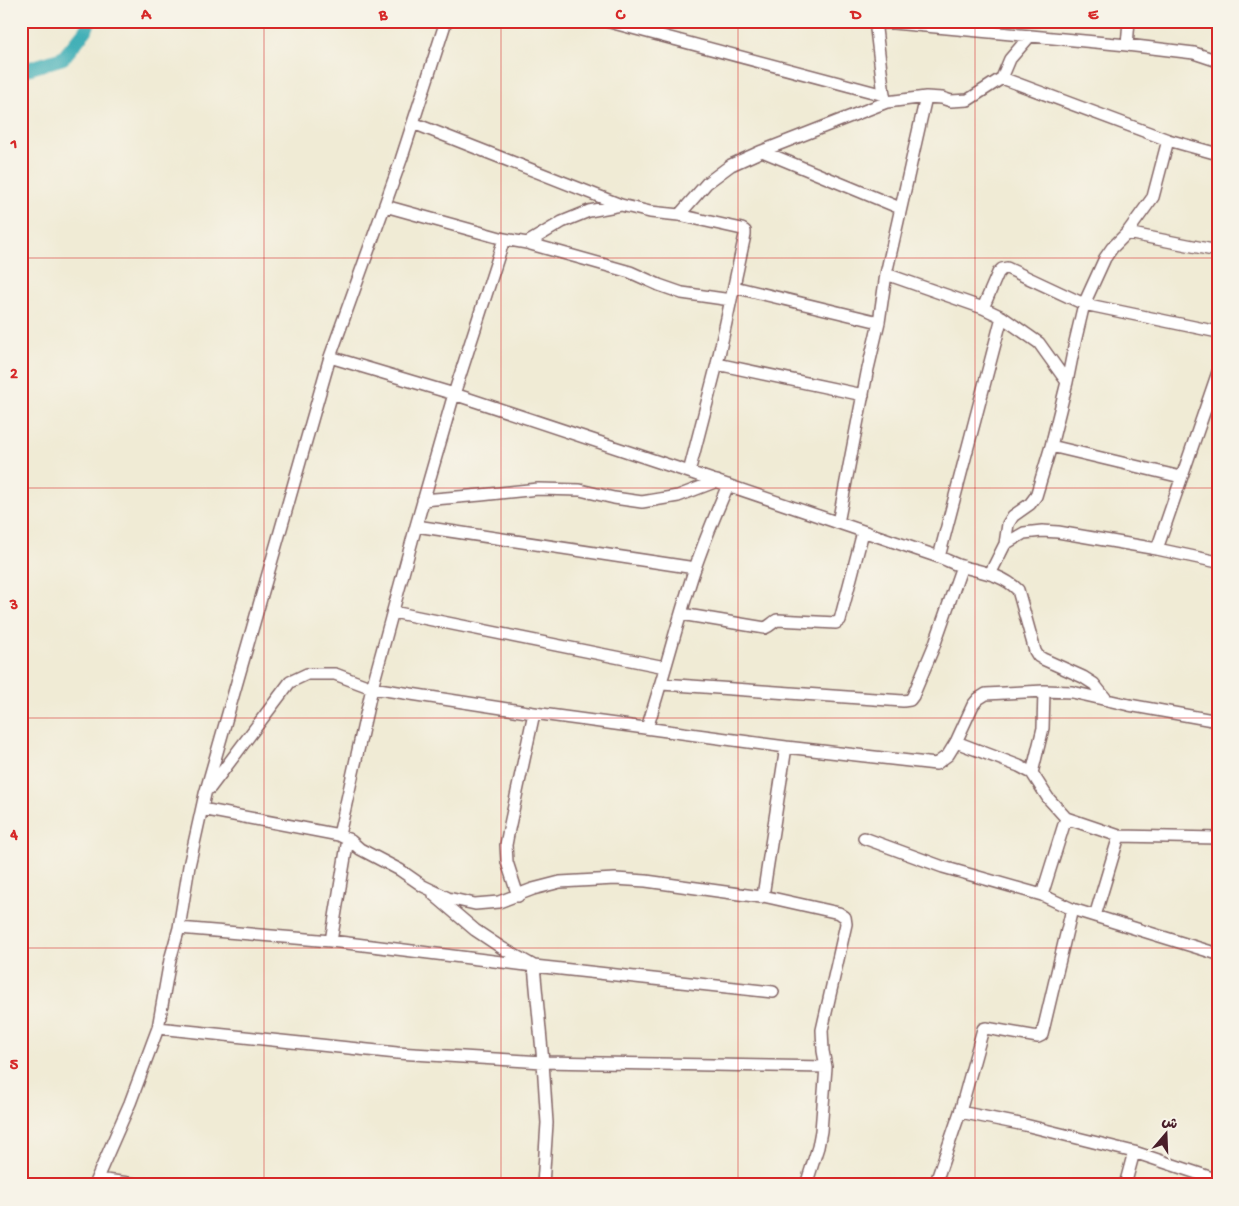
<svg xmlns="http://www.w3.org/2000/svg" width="1239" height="1206" viewBox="0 0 1239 1206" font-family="'Gochi Hand','Playpen Sans Arabic',sans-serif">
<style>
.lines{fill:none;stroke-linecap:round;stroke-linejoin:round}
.canal{stroke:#3daeb6;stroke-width:14}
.minor-casing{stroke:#846666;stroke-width:14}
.minor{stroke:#fff;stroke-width:11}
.grid{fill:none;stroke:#d62828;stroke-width:1;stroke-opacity:0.55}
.neatline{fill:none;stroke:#d62828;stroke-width:2}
.grid-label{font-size:16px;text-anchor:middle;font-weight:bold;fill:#d62828}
</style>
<rect width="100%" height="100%" fill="#f7f3e8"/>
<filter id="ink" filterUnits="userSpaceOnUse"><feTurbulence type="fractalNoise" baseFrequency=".02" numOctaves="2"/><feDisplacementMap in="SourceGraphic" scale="10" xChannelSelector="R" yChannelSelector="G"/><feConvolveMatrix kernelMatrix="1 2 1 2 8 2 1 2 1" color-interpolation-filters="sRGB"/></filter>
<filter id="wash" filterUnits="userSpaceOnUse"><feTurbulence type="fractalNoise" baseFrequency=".0096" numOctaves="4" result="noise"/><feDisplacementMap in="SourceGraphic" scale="20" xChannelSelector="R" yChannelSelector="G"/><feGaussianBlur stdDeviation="1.12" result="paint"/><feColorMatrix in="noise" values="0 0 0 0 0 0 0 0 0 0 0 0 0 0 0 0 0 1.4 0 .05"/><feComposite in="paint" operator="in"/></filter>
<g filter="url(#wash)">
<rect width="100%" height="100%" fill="#f0ebd5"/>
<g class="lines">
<!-- canal -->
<path class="canal" d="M21,71l42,-13 23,-28 3,-9"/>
</g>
</g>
<g filter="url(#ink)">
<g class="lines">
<!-- minor casing -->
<g class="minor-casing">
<path id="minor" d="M606,21l278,74
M872,21l255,24 67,8 24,8
M875,21l9,74 2,6
M1127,45l2,-24
M1002,78l166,62 50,14
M413,123l208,82 29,7 29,3 63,14 3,2v4l-28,129 -28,108
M762,151l138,57
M385,206l119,33 23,4 103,29 29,13 23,8 49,7
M679,215l28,-32 24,-18 31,-14 125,-49 39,-5 16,1 9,3 17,-1 34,-22 8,-19 20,-23
M1127,233l91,18
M527,243l35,-21 27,-11 32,-6
M886,274l97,34 19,9 27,19 10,7 28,39
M734,287l145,35
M983,308l15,-35 4,-4 5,-1 77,36 134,28
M330,357l124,37 235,78 250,85c8,3 17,8 25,10 19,5 39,8 54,23l17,61 3,5 5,3 40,18 11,7 12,15
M717,364l146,31
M1051,446l130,31
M423,500l58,-5 57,-6 42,1 34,8 28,4 36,-6 39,-15
M838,523l29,-150 12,-51 7,-48 40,-177
M416,526l279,42
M1005,544l3,-20 5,-8 17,-12 6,-8 15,-50 16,-64 8,-40 9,-38 21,-46 7,-10 15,-15 26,-36 15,-57
M1157,549l61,-177
M939,557l63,-240
M990,574l15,-30 19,-11 18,-2 16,1 99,17 61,13
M393,612l272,55
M681,614l84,14c5,-2 8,-6 12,-8l59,3 4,-3 23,-88
M662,684l241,17 7,-1 3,-4 21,-50 28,-80
M647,728c17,-52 30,-105 47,-157 10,-29 22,-58 34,-86
M956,742l63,24 13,7 16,25 18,20 53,18 99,2
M1032,773l11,-45 1,-37
M210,788l80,-106 17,-8h28l37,14 162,25 252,34 150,17 12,-9 8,-13 17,-37 5,-6 8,-5 58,-3 28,1 57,13 89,16
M202,809l137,26 12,6 9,8 40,21 23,16 25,12 27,6 24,-2 34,-13 27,-7 55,-3 31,2 115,16 2,-1 76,17 6,4 1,7 -24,106 1,21 3,16 -5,64 -3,16 -12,38
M339,835l33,-147 44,-162 38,-132 50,-155
M864,838l79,29 99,28 30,14 146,45
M434,895l41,35 27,18 32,18 9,96 4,61 -4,62
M1042,895l24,-77
M518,896l-11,-34 -1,-17 3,-16 25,-116
M763,896l23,-149
M1095,916l24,-80
M179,928l152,13 203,25 239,26
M331,941l17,-102
M158,1028l239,25 146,9 283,5
M960,1112l65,13 109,27 84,28
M98,1179l45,6
M94,1185l36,-82 28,-75 12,-68 9,-32 10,-62 16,-72 125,-437 71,-197 45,-139
M935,1185l25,-73 23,-83 3,-1 52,9 4,-2 30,-126
M1125,1185l9,-33"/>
</g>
<!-- minor -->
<use href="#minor" class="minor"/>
</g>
</g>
<!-- grid -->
<path class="grid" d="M264,21v1164M501,21v1164M738,21v1164M975,21v1164M21,258h1197M21,488h1197M21,718h1197M21,948h1197"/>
<!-- margin -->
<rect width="1239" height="1206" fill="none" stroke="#f7f3e8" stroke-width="55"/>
<!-- north arrow -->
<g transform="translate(1166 1134) rotate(19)" stroke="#f7f3e8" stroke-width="4" paint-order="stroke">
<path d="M0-4L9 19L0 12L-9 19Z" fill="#4a1f2b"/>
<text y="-8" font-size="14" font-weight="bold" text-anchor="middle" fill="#4a1f2b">ش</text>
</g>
<rect x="28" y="28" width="1184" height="1150" class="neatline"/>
<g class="grid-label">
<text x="146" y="19">A</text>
<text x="383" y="19">B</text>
<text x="620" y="19">C</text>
<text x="856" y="19">D</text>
<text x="1093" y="19">E</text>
<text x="14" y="148">1</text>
<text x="14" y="378">2</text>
<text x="14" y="609">3</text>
<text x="14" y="839">4</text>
<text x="14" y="1069">5</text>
</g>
</svg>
